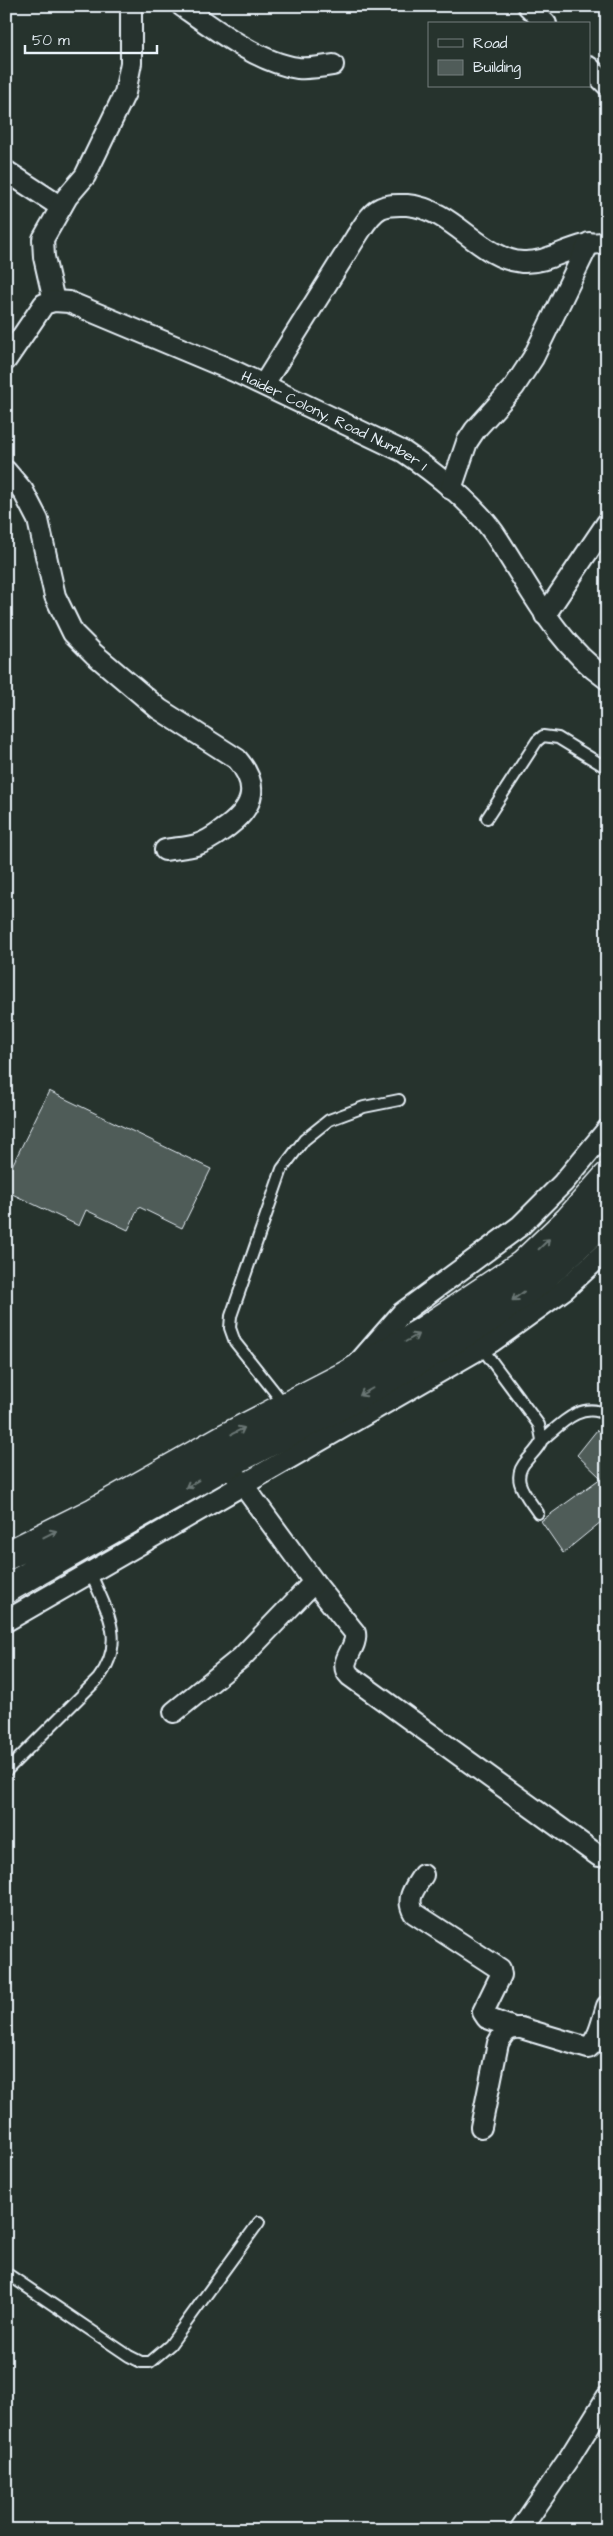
<svg xmlns="http://www.w3.org/2000/svg" width="613" height="2536" viewBox="0 0 613 2536" font-family="'Architects Daughter',sans-serif">
<style>
.building{fill:#505c59;stroke:#e8f1f8}
.lines{fill:none;stroke-linecap:round;stroke-linejoin:round}
.service-casing{stroke:#e8f1f8;stroke-width:14}
.minor-casing{stroke:#e8f1f8;stroke-width:24}
.trunk-casing{stroke:#e8f1f8;stroke-width:31}
.service{stroke:#26332d;stroke-width:10}
.minor{stroke:#26332d;stroke-width:20}
.trunk{stroke:#26332d;stroke-width:28}
.oneway{stroke:#6a7674}
.labels{text-anchor:middle;stroke-width:4;stroke-linejoin:round;paint-order:stroke}
.street-label{font-size:15px;fill:#e8f1f8;stroke:#26332d}
</style>
<rect width="100%" height="100%" fill="#26332d"/>
<filter id="ink" filterUnits="userSpaceOnUse"><feTurbulence type="fractalNoise" baseFrequency=".02" numOctaves="2"/><feDisplacementMap in="SourceGraphic" scale="10" xChannelSelector="R" yChannelSelector="G"/><feConvolveMatrix kernelMatrix="1 2 1 2 8 2 1 2 1" color-interpolation-filters="sRGB"/></filter>
<g filter="url(#ink)">
<!-- building -->
<path class="building" d="M49,1091l162,78 -29,59 -43,-21 -11,23 -42,-20 -7,16 -73,-35v-13z
M597,1430l10,8v79l-44,36 -22,-32 60,-43 -24,-23z"/>
<g class="lines">
<!-- service casing -->
<g class="service-casing">
<path id="service" d="M487,818l50,-77 6,-5 15,2 49,30
M482,1348l57,77 3,15c-3,8 -10,14 -15,20 -18,19 -1,35 11,53
M285,1405l-50,-63 -5,-14 1,-12 51,-147 22,-29 25,-20 35,-13 35,-7
M542,1440c18,-15 39,-40 65,-25
M6,1771l92,-92c29,-38 9,-67 -7,-105
M6,2273l123,83 12,6h9l20,-17 89,-123"/>
</g>
<!-- minor casing -->
<g class="minor-casing">
<g id="minor">
<path d="M182,6c31,22 77,57 116,62 11,1 23,-1 35,-3"/>
<path d="M528,6l18,18"/>
<path d="M589,67l18,18"/>
<path d="M6,171l55,36"/>
<path d="M54,301l-10,-44 -1,-18 24,-42 18,-21 40,-83 6,-30v-57"/>
<path id="s1" d="M6,360l38,-56 10,-3 15,1 165,69 170,81c30,20 69,51 90,81 35,52 60,109 113,146"/>
<path d="M264,384l92,-147c7,-10 14,-24 25,-29 8,-4 17,-3 26,-3 47,4 71,53 115,57 30,2 55,-23 85,-18"/>
<path d="M6,471l17,20 15,29 17,76 18,37 21,21 65,55 78,50c25,29 15,51 -14,71 -8,6 -17,12 -27,15 -10,3 -21,3 -31,5"/>
<path d="M451,489l16,-47 8,-12 39,-43 19,-29 56,-115"/>
<path d="M545,615l62,-92"/>
<path d="M360,1361l42,-48 118,-87 43,-43 44,-53"/>
<path d="M235,1474l79,108 41,51c3,16 -19,29 -5,43l249,180"/>
<path d="M6,1621l487,-280 72,-52 42,-39"/>
<path d="M174,1712l68,-55 72,-75"/>
<path d="M423,1875c-8,13 -18,23 -9,38l86,56 1,6 -18,37 4,6 24,9"/>
<path d="M481,2127l17,-84c6,-11 10,-16 23,-15l67,20c12,-10 14,-27 19,-42"/>
<path d="M520,2530l48,-70 39,-63"/>
</g>
</g>
<!-- trunk casing -->
<g class="trunk-casing">
<path id="trunk" d="M6,1556l88,-44 131,-74 122,-63 75,-43 100,-67 47,-45 38,-43
M6,1589l221,-125 122,-63 136,-80 53,-39 69,-65"/>
</g>
<!-- service -->
<use href="#service" class="service"/>
<!-- minor -->
<use href="#minor" class="minor"/>
<!-- trunk -->
<use href="#trunk" class="trunk"/>
</g>
<!-- one-way arrows -->
<defs><path id="oneway-shaft" d="M-6 0H5M1.5-3L5.5 0L1.5 3" fill="none" stroke-width="1.6" stroke-linecap="round" stroke-linejoin="round" transform="scale(1.25)"/></defs>
<g class="oneway">
<use href="#oneway-shaft" transform="translate(544 1244) rotate(-44)"/>
<use href="#oneway-shaft" transform="translate(518 1296) rotate(143)"/>
<use href="#oneway-shaft" transform="translate(412 1338) rotate(-30)"/>
<use href="#oneway-shaft" transform="translate(366 1392) rotate(150)"/>
<use href="#oneway-shaft" transform="translate(238 1431) rotate(-27)"/>
<use href="#oneway-shaft" transform="translate(192 1484) rotate(150)"/>
<use href="#oneway-shaft" transform="translate(50 1534) rotate(-27)"/>
</g>
</g>
<g class="labels">
<!-- street labels -->
<g class="street-label">
<text dy="5" stroke="none"><textPath href="#s1" startOffset="384">Haider Colony, Road Number 1</textPath></text>
</g>
</g>
<!-- margin -->
<rect width="613" height="2536" fill="none" stroke="#26332d" stroke-width="25"/>
<rect x="12" y="12" width="588" height="2511" fill="none" stroke="#e8f1f8" stroke-width="2" filter="url(#ink)"/>
<!-- legend -->
<rect x="428" y="22" width="162" height="65" fill="#26332d" stroke="#747f7e"/>
<rect x="438" y="39" width="25" height="8" fill="#26332d" stroke="#747f7e"/>
<text x="473" y="48" font-size="15" fill="#e8f1f8">Road</text>
<rect x="438" y="60" width="25" height="15" fill="#505c59" stroke="#747f7e"/>
<text x="473" y="72" font-size="15" fill="#e8f1f8">Building</text>
<!-- scale -->
<path d="M25 45v8h132v-8" fill="none" stroke="#e8f1f8" stroke-width="2.5"/>
<text x="32" y="45" font-size="15" fill="#e8f1f8" stroke="#26332d" stroke-width="4" paint-order="stroke">50 m</text>
</svg>
